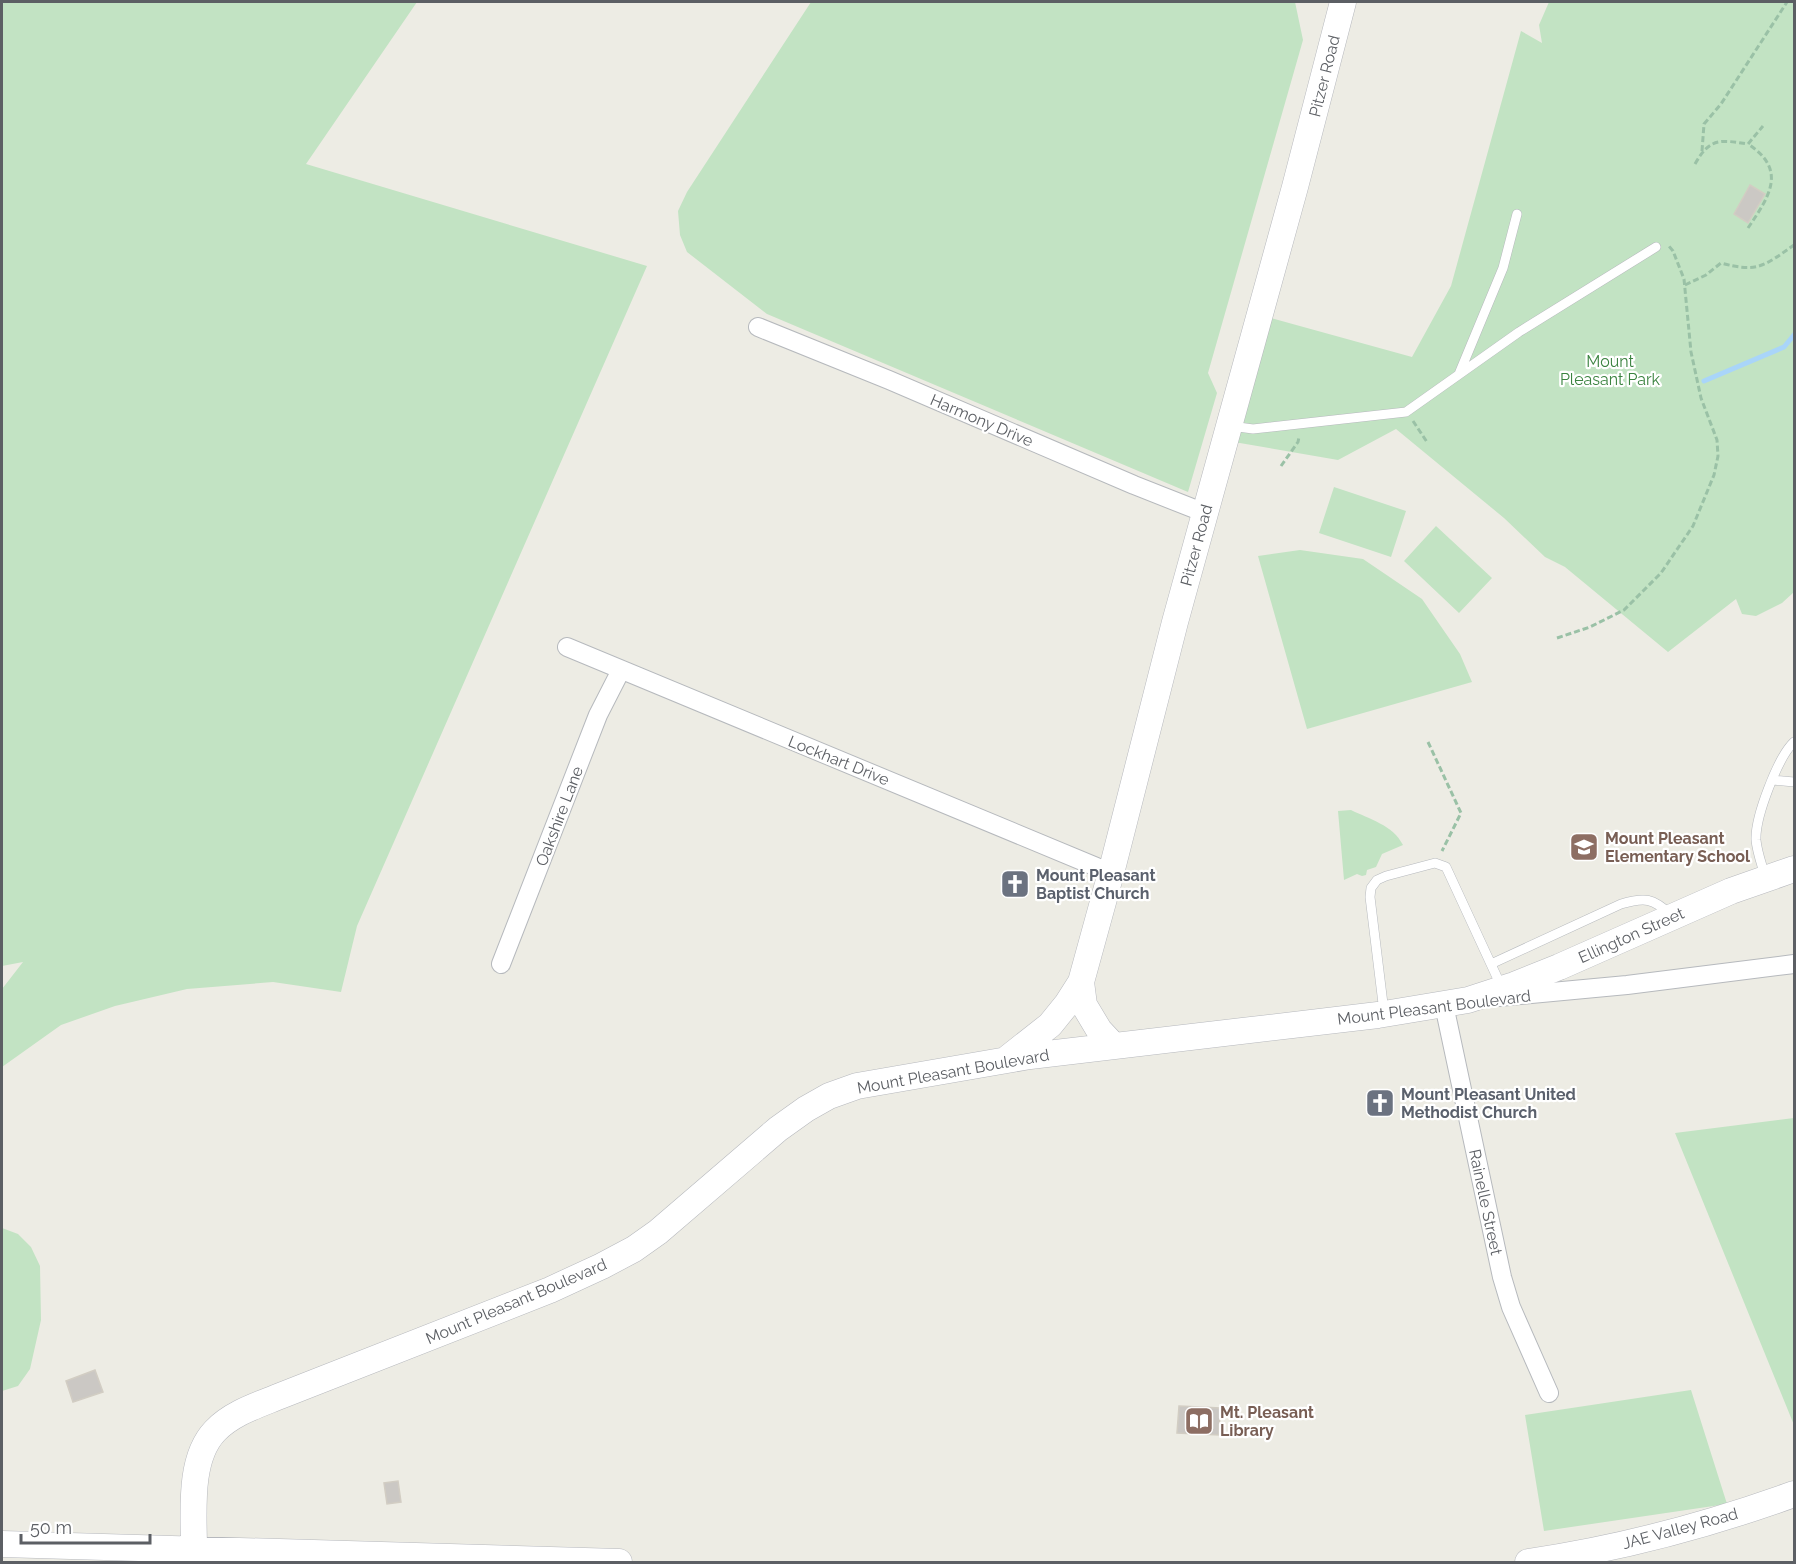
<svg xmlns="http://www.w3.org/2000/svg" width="1796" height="1564" viewBox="0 0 1796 1564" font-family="Raleway,sans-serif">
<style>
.green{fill:#c2e3c3}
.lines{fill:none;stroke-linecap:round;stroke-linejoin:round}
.stream{stroke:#a9d5f9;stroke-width:5}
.building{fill:#cbc8c4;stroke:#d2cdc3;stroke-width:1.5}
.lane-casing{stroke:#b6b9bd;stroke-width:10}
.street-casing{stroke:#b6b9bd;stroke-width:20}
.secondary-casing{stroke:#b6b8bd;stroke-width:27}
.path{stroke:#9ac1a6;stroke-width:3;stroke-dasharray:6 3;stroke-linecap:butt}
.lane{stroke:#fff;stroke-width:9}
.street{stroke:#fff;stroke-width:18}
.secondary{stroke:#fff;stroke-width:26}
.labels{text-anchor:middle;stroke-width:4.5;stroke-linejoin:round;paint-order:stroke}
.street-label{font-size:16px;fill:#5c5f64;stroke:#fff}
.park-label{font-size:16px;fill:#3b8340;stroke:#fff}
.education-label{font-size:16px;font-weight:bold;fill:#785e54;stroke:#fff;text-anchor:start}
.worship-label{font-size:16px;font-weight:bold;fill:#5b616d;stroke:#fff;text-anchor:start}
</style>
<rect width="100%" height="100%" fill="#edece4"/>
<!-- green -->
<path class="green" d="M2,2h415l-111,162 341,102 -290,660 -16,66 -68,-10 -86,7 -72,17 -54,19 -59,42v-78l21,-27 -21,4z
M811,2h484l8,38 -95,333 9,20 -29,99 -421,-178 -80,-62 -7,-17 -2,-24 9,-19z
M1549,2h245v590l-12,11 -26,13 -14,-2 -6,-15 -68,53 -103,-85 -20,-10 -41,-39 -108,-89 -58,31 -104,-18 33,-125 145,40 39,-71 70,-255 21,12 -3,-18z
M1334,487l72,24 -15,46 -72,-24z
M1436,526l56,52 -33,35 -55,-52z
M1300,550l63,9 59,40 38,55 12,28 -165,47 -49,-173z
M1351,810c18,9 42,15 52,35l-21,9 -6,13 -9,3 -1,5 -4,1 -5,-2 -13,6 -6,-69z
M1794,1118v307l-119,-292z
M2,1228l16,6 13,13 9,19 1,54 -11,49 -12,17 -16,5z
M1691,1390l36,114 -183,27 -19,-116z"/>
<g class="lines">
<!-- stream -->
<path class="stream" d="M1704,381l80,-34 10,-12"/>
</g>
<!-- building -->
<path class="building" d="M1750,185l15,9 -17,29 -14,-9z
M95,1370l8,22 -30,10 -7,-21z
M1179,1406l41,2 -1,27 -42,-2z
M398,1481l3,21 -14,2 -3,-21z"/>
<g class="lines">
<!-- lane casing -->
<g class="lane-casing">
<path id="lane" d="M1459,374l44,-106 14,-54
M1231,426l22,3 153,-17 113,-80 137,-85
M1773,780l21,2
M1765,876c-3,-11 -8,-24 -9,-36 -1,-23 22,-83 38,-98
M1491,964l130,-60c24,-7 32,-6 50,11
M1384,1012l-14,-115 1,-9 6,-8 9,-4 49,-13 11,4 56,121"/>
</g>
<!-- street casing -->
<g class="street-casing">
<path id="street" d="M758,327l131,53 245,105 71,28
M567,647l544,226
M501,964l97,-249 23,-45
M1499,997l128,-12 167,-21
M1444,1005l58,272 9,30 38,86"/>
</g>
<!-- secondary casing -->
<g class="secondary-casing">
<path id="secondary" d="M1081,982l3,23 15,25 14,15
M1008,1058l42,-33 17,-21 14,-22 30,-109 64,-251 120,-435 48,-185
M2,1544l617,18
M194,1550c0,-36 -6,-91 21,-119 17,-18 43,-26 65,-35l270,-106 52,-24 32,-17 24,-17 120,-103 28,-20 23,-13 28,-10 173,-30 348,-41 90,-15 46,-15 45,-18 172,-76 63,-22
M1528,1562c90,-13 180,-37 266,-68"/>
</g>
<!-- path -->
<path class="path" d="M1702,151l2,-27 17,-20 66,-102
M1695,164c15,-27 26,-24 53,-20l15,-18
M1748,228c21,-31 40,-58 0,-84
M1685,285l21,-10 15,-12c37,10 43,3 73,-18
M1413,421l14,21
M1281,466l17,-24 1,-5
M1557,638l33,-11 34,-17 37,-37 32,-47 21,-51 4,-19 -1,-16 -16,-42 -10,-46 -7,-73 -11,-28 -5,-6
M1428,742l33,71 -19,38"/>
<!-- lane -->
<use href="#lane" class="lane"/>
<!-- street -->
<use href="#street" class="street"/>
<!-- secondary -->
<use href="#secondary" class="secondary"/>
</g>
<!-- icons -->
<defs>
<g id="school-square" transform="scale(1.5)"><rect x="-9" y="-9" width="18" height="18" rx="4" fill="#8d6e63" stroke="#fff"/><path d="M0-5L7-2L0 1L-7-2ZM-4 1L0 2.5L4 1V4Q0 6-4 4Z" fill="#fff"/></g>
<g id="church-square" transform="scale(1.5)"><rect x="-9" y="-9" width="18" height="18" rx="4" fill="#6b7280" stroke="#fff"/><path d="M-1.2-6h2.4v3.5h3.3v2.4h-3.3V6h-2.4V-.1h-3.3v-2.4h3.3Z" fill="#fff"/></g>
<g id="library-square" transform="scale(1.5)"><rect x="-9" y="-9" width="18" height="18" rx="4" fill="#8d6e63" stroke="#fff"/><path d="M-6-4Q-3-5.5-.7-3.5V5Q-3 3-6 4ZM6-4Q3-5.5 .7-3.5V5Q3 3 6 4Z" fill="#fff"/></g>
</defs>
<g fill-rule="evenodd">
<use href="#school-square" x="1584" y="847"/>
<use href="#church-square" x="1015" y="884"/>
<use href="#church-square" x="1380" y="1103"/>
<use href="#library-square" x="1199" y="1421"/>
</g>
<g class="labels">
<!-- street labels -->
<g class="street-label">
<text transform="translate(1324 76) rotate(-76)" y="6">Pitzer Road</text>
<text transform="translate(982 420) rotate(23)" y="6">Harmony Drive</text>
<text transform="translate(1196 545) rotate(-75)" y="6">Pitzer Road</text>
<text transform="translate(839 760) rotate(22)" y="6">Lockhart Drive</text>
<text transform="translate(559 816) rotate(-69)" y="6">Oakshire Lane</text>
<text transform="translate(1631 935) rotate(-24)" y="6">Ellington Street</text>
<text transform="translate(1434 1007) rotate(-7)" y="6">Mount Pleasant Boulevard</text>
<text transform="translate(953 1071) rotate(-10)" y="6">Mount Pleasant Boulevard</text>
<text transform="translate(1486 1202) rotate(78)" y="6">Rainelle Street</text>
<text transform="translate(516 1301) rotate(-23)" y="6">Mount Pleasant Boulevard</text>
<text transform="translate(1680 1528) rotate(-15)" y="6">JAE Valley Road</text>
</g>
<!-- park labels -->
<g class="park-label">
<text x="1610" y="367">Mount<tspan x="1610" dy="18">Pleasant Park</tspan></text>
</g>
<!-- education labels -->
<g class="education-label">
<text x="1605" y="844">Mount Pleasant<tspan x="1605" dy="18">Elementary School</tspan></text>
<text x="1220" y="1418">Mt. Pleasant<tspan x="1220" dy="18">Library</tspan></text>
</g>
<!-- worship labels -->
<g class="worship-label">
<text x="1036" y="881">Mount Pleasant<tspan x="1036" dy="18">Baptist Church</tspan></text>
<text x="1401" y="1100">Mount Pleasant United<tspan x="1401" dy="18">Methodist Church</tspan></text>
</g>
</g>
<!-- border -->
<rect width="1796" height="1564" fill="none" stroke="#5c5f64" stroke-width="6"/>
<!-- scale -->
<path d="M21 1534v9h129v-9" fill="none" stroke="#5c5f64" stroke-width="3"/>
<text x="30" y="1534" font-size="18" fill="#5c5f64" stroke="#ffffff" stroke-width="4.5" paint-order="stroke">50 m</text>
</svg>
